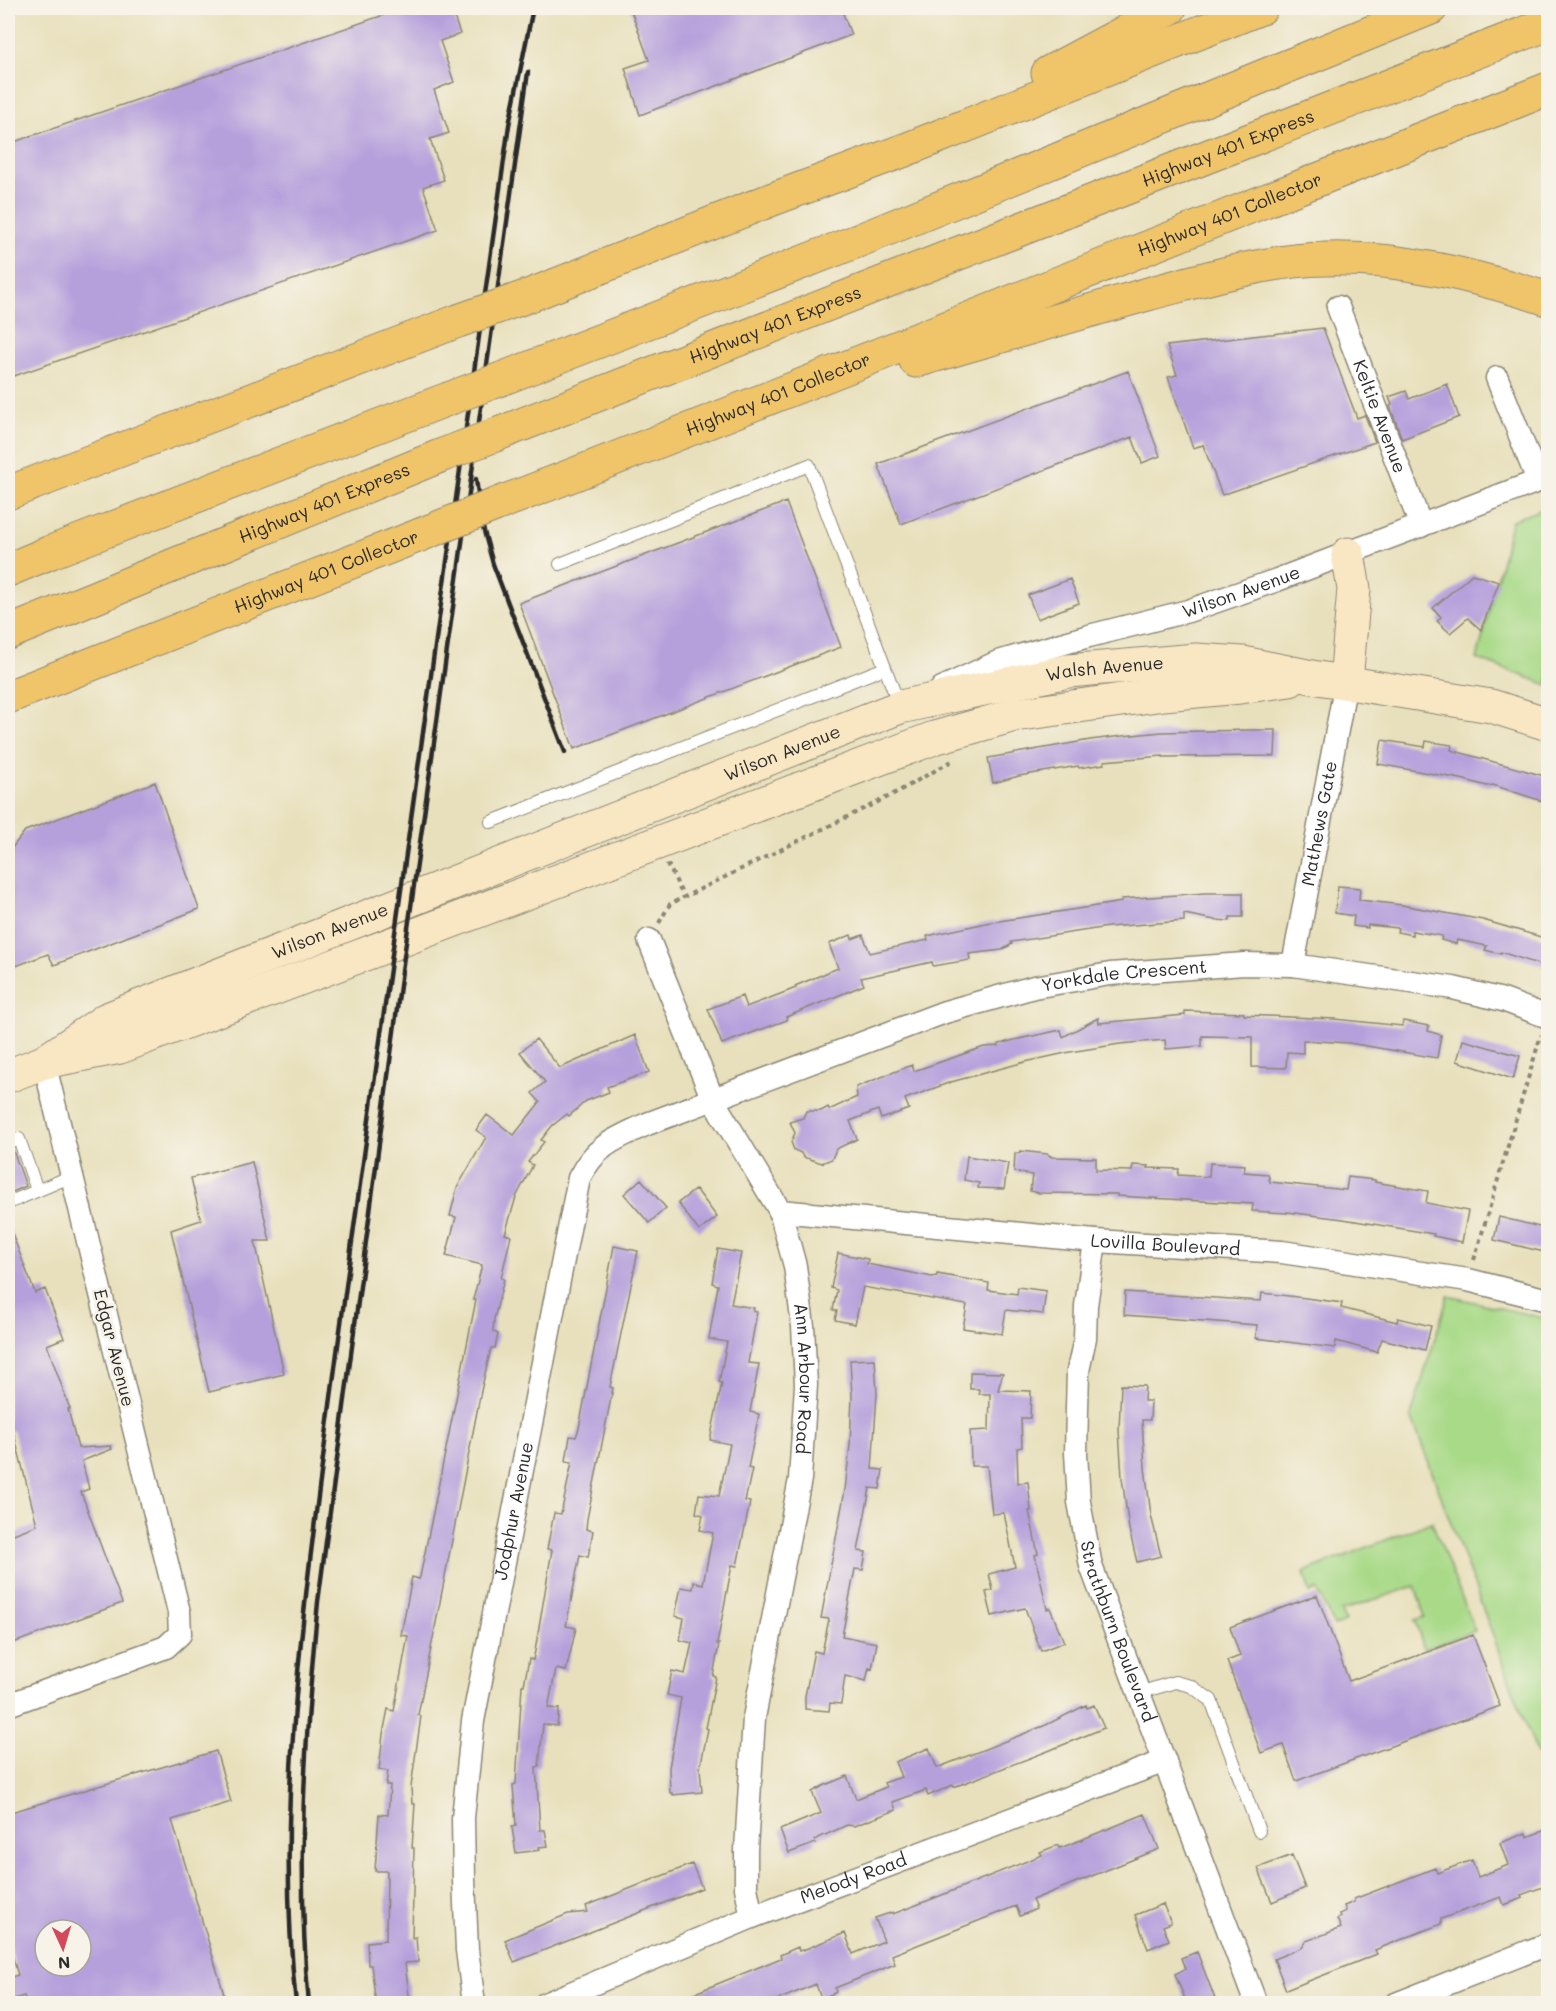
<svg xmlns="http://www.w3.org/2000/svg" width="1556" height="2011" viewBox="0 0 1556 2011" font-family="Mali,sans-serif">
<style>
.green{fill:#a9da88;stroke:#6a825a;stroke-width:1.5}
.building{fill:#b6a0dc;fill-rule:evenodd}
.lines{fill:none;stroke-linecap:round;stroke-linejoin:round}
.service-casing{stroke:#8a8674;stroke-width:14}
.minor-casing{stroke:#8a8674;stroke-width:25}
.secondary-casing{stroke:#8a8674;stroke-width:35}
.motorway-casing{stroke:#8a8674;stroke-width:35}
.path{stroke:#8a8674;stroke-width:4;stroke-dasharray:4.5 4.5;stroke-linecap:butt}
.service{stroke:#fff;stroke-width:12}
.minor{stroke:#fff;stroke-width:22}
.secondary{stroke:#f9e7c3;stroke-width:33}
.motorway{stroke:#f0c469;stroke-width:33}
.rail{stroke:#2b2b2b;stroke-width:4.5}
.motorway-bridge-casing{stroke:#8a8674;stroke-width:35;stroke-linecap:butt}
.motorway-bridge{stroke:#f0c469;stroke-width:33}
.labels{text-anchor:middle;stroke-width:6;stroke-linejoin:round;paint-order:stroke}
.street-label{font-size:18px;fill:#2b2b2b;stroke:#f7f3e8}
</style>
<rect width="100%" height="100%" fill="#f7f3e8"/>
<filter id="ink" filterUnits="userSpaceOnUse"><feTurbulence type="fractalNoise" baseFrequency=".0167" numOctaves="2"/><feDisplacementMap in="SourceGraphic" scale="12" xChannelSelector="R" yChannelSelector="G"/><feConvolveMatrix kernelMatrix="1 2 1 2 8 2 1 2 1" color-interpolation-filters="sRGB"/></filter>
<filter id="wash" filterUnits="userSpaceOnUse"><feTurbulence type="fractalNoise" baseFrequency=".008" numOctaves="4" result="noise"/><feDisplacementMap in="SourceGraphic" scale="24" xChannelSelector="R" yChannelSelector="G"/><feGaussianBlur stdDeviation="1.35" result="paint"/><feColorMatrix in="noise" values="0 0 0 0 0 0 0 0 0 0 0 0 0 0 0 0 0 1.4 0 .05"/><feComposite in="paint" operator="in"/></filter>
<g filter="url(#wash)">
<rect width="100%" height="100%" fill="#e8e0bc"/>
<!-- green -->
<path class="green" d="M1548,507v178l-71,-26 35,-139z
M1448,1296l100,23v430l-11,5 -126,-338z
M1432,1522l43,109 -51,18 -9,-29 10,-3 -10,-31 -74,25 4,11 -11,4 -17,-37 -7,4 -6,-21z"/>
<g id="blocks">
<!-- building -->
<path class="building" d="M404,8h47l9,26 -20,7 14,41 -20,8 15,43 -19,6 14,41 -21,7 15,43 -430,148v-234z
M630,8h211l10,27 -211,80 -15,-47 24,-8z
M1323,328l34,90 8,-3 10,27 -153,53 -19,-50 -10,3 -25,-71 9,-2 -10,-29z
M1128,371l32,85 -18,7 -10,-26 -231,87 -23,-60z
M1447,384l12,33 -57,22 -12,-33 2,-1 -3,-8 17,-6 3,8z
M786,502l55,145 -267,102 -55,-146z
M1472,574l27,8 -18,48 -13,-12 -18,15 -13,-12 4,-4 -8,-9z
M1070,579l9,24 -42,16 -9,-24z
M1249,730h27l-1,26 -112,1v-1l-59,5v3l-25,4 -1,-2 -59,10 -26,7 -5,-25 102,-18 32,-4 40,-4z
M1382,740l43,7 1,-6 26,4 -1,5 97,27v26l-55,-18 -6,1 -26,-7 -83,-15z
M155,782l44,127 -145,56 -6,-11 -40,15v-116l17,-22z
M1338,886l22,2 -1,12 43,5 81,15 65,19v25l-3,-1 -1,3 -43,-14v2l-16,-4 2,-4 -30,-6 -1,4 -15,-4 1,-4 -30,-5v4l-15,-3 1,-4 -30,-3v3l-15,-2 1,-10 -19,-3z
M1205,893h38v24h-13v4l-15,-1 -31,-6v7l-76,6 -97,15 1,2 -10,6 -33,4 1,6 -37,6 -1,-4 -71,16 3,7 -78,32 1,3 -65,24 -14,-35 34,-13 4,11 50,-19 -1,-2 43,-18 -9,-24 22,-9 1,4 11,-4 7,18 58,-13 -1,-4 59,-13 136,-21v-3z
M1185,1011l59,2v2l91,4 67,7 1,-5 26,5 -1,5 13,4 -4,23 -88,-15 -46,-3v13l-16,-1 -1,16 -34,-1v-30l-50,-1v10l-36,3 -1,-9 -45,4 -50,8 -45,10 -74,20 -46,17 4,10 -28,10 -3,-9 -28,11 7,18 -21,10 -4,10 -10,4 -19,-6 -2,-4 -7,-3 -3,-8 4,-9 -5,-11 13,-4 3,-7h15l7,-4 1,3 28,-13 -1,-10 56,-22 2,6 70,-24 15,-1v-2l15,-4 47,-10 2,7 35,-19 1,5 86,-8z
M635,1035l14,37 -42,15 2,5 -23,9 -17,15 -2,-2 -15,12 -11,14 3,2 -16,20 5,3 -17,32 -11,37 6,2 -10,42 3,1 -10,40 -1,12 5,3 -3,14h-4l-10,43 -63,324 3,1 -10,71 1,17h3l-3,44h2l-2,90 4,-1 2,25 -13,1 5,41h-34l-5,-39h-3l-1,-23 19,-2 1,-69h-12l4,-57 9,1 2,-30h-4l2,-14 -9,-1 4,-36 5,-25 6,2 14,-75 -7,-1 11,-58 7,2 1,-2 56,-277h-3l9,-35 -36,-9 10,-39 -6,-1 7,-28 29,-51 -10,-7 11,-15 27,20 26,-33 -8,-9 13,-11 -25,-30 16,-13 24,29z
M1463,1040l57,16 -7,23 -56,-18z
M13,1150l13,36 -18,8v-43z
M1020,1151l27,3 5,3 44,1v12l36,1 1,-6 16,1 -1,2 31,1 -1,6 31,2 1,-14 35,2 -1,7 24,2 2,8 76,8 2,-13 27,3v2l53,9 -2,12 42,8 -6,31 -29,-6 1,-2 -91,-15 -56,-7v1l-35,-2 1,-7 -136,-8v-2l-78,-1 -9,-2 2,-16 -18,-3 1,-19h5z
M967,1156l41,7 -4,26 -26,-1 1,-5 -15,-3z
M252,1162l18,79h-15l29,133 -75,18 -38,-162 30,-10 -10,-42z
M641,1179l25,29 -17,15 -25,-29z
M696,1189l21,28 -18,14 -21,-28z
M1499,1217l49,12v24l-54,-13z
M8,1223l27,70 10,-4 19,49 -17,7 23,64h-2l10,39 33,-2 1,3 -30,12 7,28 -8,3 41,111 -114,42v-109l29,-11 -24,-95 -5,2z
M614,1246l24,5 -28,136 3,1 -26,131 -1,10 7,2 -5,26 -8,-2 -14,71 10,2 -10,43 -10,-2 -8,39 11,1 -2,17 -14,-2 -4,43h-3l4,63h5l3,16 -9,1 1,3 -24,3 -4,-26 4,-1 -3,-41 3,-1 6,-99h2l5,-26 4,1 2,-9 17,-101 -5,-1 7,-36 7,1 11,-52 -6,-1 4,-25 6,1 3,-9z
M718,1249l23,4 -10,51 23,4 -1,3 4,1 -9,51 11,1 -9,48 9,2 -11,54 4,1 -7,32 5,1 -13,64 -5,-1 -15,79h2l-6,32 3,1 -10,51 2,1 -8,39 2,24 -29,3v-2h-3l-1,-25 12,-70 -14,-3 5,-24 13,3 7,-31 -12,-3 4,-22 -9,-2 6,-29 12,2 1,-7 9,2 10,-51 -13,-3 3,-15 -7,-2 3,-19 20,2 11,-52 -20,-4 12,-57 -3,-1 8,-40 -18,-3 9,-54 -6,-2z
M838,1253l30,6 -1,5 65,13 5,-1v-2l52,9 -1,7 29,4 1,-7 28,4 -3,23 -37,-4 -4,24 -39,-6 4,-23 -104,-18 -8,37 -20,-4 2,-9 -4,-1 4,-20 -6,-2z
M1125,1292l136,9 1,-8 44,5 36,5 -1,5 56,14 1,-4 33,8 -6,24 -43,-11 -5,13 -41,-11 -1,7 -79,-10 1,-13 -133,-10z
M875,1359l2,35 -5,75 11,1 -3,19 -10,-1 -12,63 8,1 -3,18 -8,-1 -13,67 35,7 -5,26 -3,-1 -3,13 -21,-5 -4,28 -11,-1 -1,8 -24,-2v-13l9,-45 8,2 7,-34 -8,-1 24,-128 5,-45 2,-49 -2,-36z
M970,1372l33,1 -5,17 33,1 -1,27h-9l1,29 -5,1 1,35 10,-1 3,29h-2l9,43 -3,1 12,54 3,-1 14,34 -23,9 -16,-43 -33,8 -6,-24 7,-2 -4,-16 26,-7 -11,-54 -12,1 -5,-48h-16l-1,-35 19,-1 1,-36h-11v-5h-9z
M1121,1385l24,1 -1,15h7l-1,19h-8l3,48 6,47 10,41 -24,6 -8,-33 -7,-51 -3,-48z
M1317,1595l32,86 124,-46 27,71 -204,75 -13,-36 -22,8 -34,-92 13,-5 -10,-29z
M1086,1705l1,3 7,-3 10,23 -56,23 -94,36 -1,-2 -25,11 -2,-6 -33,12 3,8 -42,16 -7,-1 -33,15 2,3 -27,10 -9,-23 41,-17 -9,-21 11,-6 24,-10 9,23 30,-12 -2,-4 17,-6 -6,-15 34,-14 8,20 109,-43z
M216,1751l15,51 -59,18 55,184h-200l-3,-8 -13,4 -3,-13v-9l10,-3 -10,-34v-128zM45,1930h36v36h-36z
M1145,1814l14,35 -127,51 4,9 -16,7 -4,-10 -124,49 3,9 -60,24 1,4 -15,7 -5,-15 -48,20h-100l113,-46 -1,-3 18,-8 1,4 4,-1 42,-17 8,21 31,-13 -9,-23 18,-6v2l39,-15 110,-44 -2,-3 18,-7 1,3 4,-1z
M1548,1829v56l-27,10 2,3 -19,7 -3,-8 -60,22v5l-66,26 2,4 -91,36 -12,-31 27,-11 5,-7 35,-13 -4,-9 4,-2 -1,-3 6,-3 -2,-5 10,-4v-3l81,-31 2,5 35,-13 6,17 30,-12 -8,-22 26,-10 1,4z
M1292,1855l13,33 -33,14 -14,-34z
M692,1864l10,24 -188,74 -9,-22 63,-26 20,-2 -2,-6z
M1163,1904l8,19 -8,3 6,14 -21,9 -13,-34z
M1197,1952l20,52h-30l-12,-30 10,-5 -4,-11z"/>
</g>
</g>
<g filter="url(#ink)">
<use href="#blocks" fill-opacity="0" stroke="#8a8674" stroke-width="1.5"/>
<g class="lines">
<!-- service casing -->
<g class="service-casing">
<path id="service" d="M560,564l249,-99 90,240
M491,822l394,-154
M8,1143l11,-4 18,51
M8,1203l64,-27
M1139,1693l36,-11 16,4 20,14 48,131"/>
</g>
<!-- minor casing -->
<g class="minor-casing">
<g id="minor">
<path id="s1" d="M1338,307l83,219"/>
<path id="s2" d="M942,688l56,-26 91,-26 99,-25 89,-31 261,-99 -41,-103"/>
<path id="s3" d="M649,940l64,160 67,111 15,55 8,60 3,59 -6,94 -46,239 -8,132v38l6,29"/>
<path id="s4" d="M1293,965l53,-283"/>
<path id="s5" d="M780,1211l315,30 187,11 186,28 80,20"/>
<path id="s6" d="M1095,1241l-9,65 -1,32 -7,33 -1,38 -1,44 3,49 12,64 165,438"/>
<path d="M8,1705l158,-58 14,-13 -1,-22 -135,-550"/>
<path id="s7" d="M474,2004l-7,-54 -3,-70 -1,-62 10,-97 106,-543c17,-33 36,-39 68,-54l298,-112 89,-25 76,-13 134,-10 49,1 160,23 50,12 45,17"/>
<path id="s8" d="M545,2004l207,-87 413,-156"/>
<path d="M1396,2004l152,-60"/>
</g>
</g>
<!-- secondary casing -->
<g class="secondary-casing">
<g id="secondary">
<path d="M1346,682l8,-93 -6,-35"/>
<path id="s9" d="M44,1062l63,-43 793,-312 168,-36 128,-11 47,3 69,14 179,29 57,18"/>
<path d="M8,1076l36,-14 76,-15 814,-309 81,-23 149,-21 76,-7 50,-7"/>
</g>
</g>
<!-- motorway casing -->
<g class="motorway-casing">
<g id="motorway">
<path d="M1048,73l122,-65"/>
<path d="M528,296l245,-97 132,-49 356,-142"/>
<path d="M916,361c77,-23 154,-45 232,-67 57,-15 118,-34 178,-35 76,-2 150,17 222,40"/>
<path d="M501,379l359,-139 571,-232"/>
<path id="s10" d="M498,434l384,-151 666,-259"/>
<path d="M8,493l450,-172"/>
<path id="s11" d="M495,505c352,-135 702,-279 1053,-416"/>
<path d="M8,570l43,-18 397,-153"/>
<path id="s12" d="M8,633l432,-177"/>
<path id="s13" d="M8,697l412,-162"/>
</g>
</g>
<!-- path -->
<path class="path" d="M666,867l3,-1 15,32
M659,923l11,-19 220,-108 62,-35
M1474,1260l67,-225"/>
<!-- service -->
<use href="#service" class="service"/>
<!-- minor -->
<use href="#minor" class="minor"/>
<!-- secondary -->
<use href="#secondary" class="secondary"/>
<!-- motorway -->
<use href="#motorway" class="motorway"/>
<!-- rail -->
<path class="rail" d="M476,479l6,45 11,40 72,188
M296,2004c-15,-139 -5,-280 11,-418 14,-120 31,-239 47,-359 50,-367 103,-735 155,-1102l24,-117
M309,2004c-13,-135 -4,-268 9,-402l84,-631 126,-899"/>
<!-- motorway-bridge casing -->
<g class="motorway-bridge-casing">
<path id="motorway-bridge" d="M458,321l70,-25
M448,399l53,-20
M440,456l58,-22
M420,535l75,-30"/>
</g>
<!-- motorway-bridge -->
<use href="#motorway-bridge" class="motorway-bridge"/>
</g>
</g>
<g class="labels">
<!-- street labels -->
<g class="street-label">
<text dy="6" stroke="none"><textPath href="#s10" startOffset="784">Highway 401 Express</textPath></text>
<text dy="6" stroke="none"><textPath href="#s11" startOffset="790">Highway 401 Collector</textPath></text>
<text dy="6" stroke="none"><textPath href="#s10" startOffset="298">Highway 401 Express</textPath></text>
<text dy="6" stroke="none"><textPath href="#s11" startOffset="304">Highway 401 Collector</textPath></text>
<text dy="6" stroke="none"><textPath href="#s1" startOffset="117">Keltie Avenue</textPath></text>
<text dy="6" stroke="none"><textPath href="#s12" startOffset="342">Highway 401 Express</textPath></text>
<text dy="6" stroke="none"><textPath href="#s13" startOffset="342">Highway 401 Collector</textPath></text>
<text dy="6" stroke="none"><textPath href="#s2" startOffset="315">Wilson Avenue</textPath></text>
<text dy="6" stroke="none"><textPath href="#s9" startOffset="1137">Walsh Avenue</textPath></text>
<text dy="6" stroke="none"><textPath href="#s9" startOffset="802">Wilson Avenue</textPath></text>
<text dy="6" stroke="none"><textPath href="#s4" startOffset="144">Mathews Gate</textPath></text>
<text dy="6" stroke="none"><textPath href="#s9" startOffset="316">Wilson Avenue</textPath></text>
<text dy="6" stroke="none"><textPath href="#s7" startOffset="1428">Yorkdale Crescent</textPath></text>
<text dy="6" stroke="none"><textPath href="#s5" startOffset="387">Lovilla Boulevard</textPath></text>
<text transform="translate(114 1348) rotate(76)" y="6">Edgar Avenue</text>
<text dy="6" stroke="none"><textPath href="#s3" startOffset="472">Ann Arbour Road</textPath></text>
<text dy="6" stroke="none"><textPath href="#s7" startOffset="498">Jodphur Avenue</textPath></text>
<text dy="6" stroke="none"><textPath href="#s6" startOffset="398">Strathburn Boulevard</textPath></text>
<text dy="6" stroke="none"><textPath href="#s8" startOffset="333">Melody Road</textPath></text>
</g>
</g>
<!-- margin -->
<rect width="1556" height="2011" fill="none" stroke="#f7f3e8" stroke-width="30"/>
<!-- north arrow -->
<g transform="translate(63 1948) rotate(176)"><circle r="28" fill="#f7f3e8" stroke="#a5a39c" stroke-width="1.5"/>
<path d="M0-4.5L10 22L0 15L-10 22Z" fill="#d1495b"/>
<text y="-9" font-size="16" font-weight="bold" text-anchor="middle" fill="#2b2b2b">N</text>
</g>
</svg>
